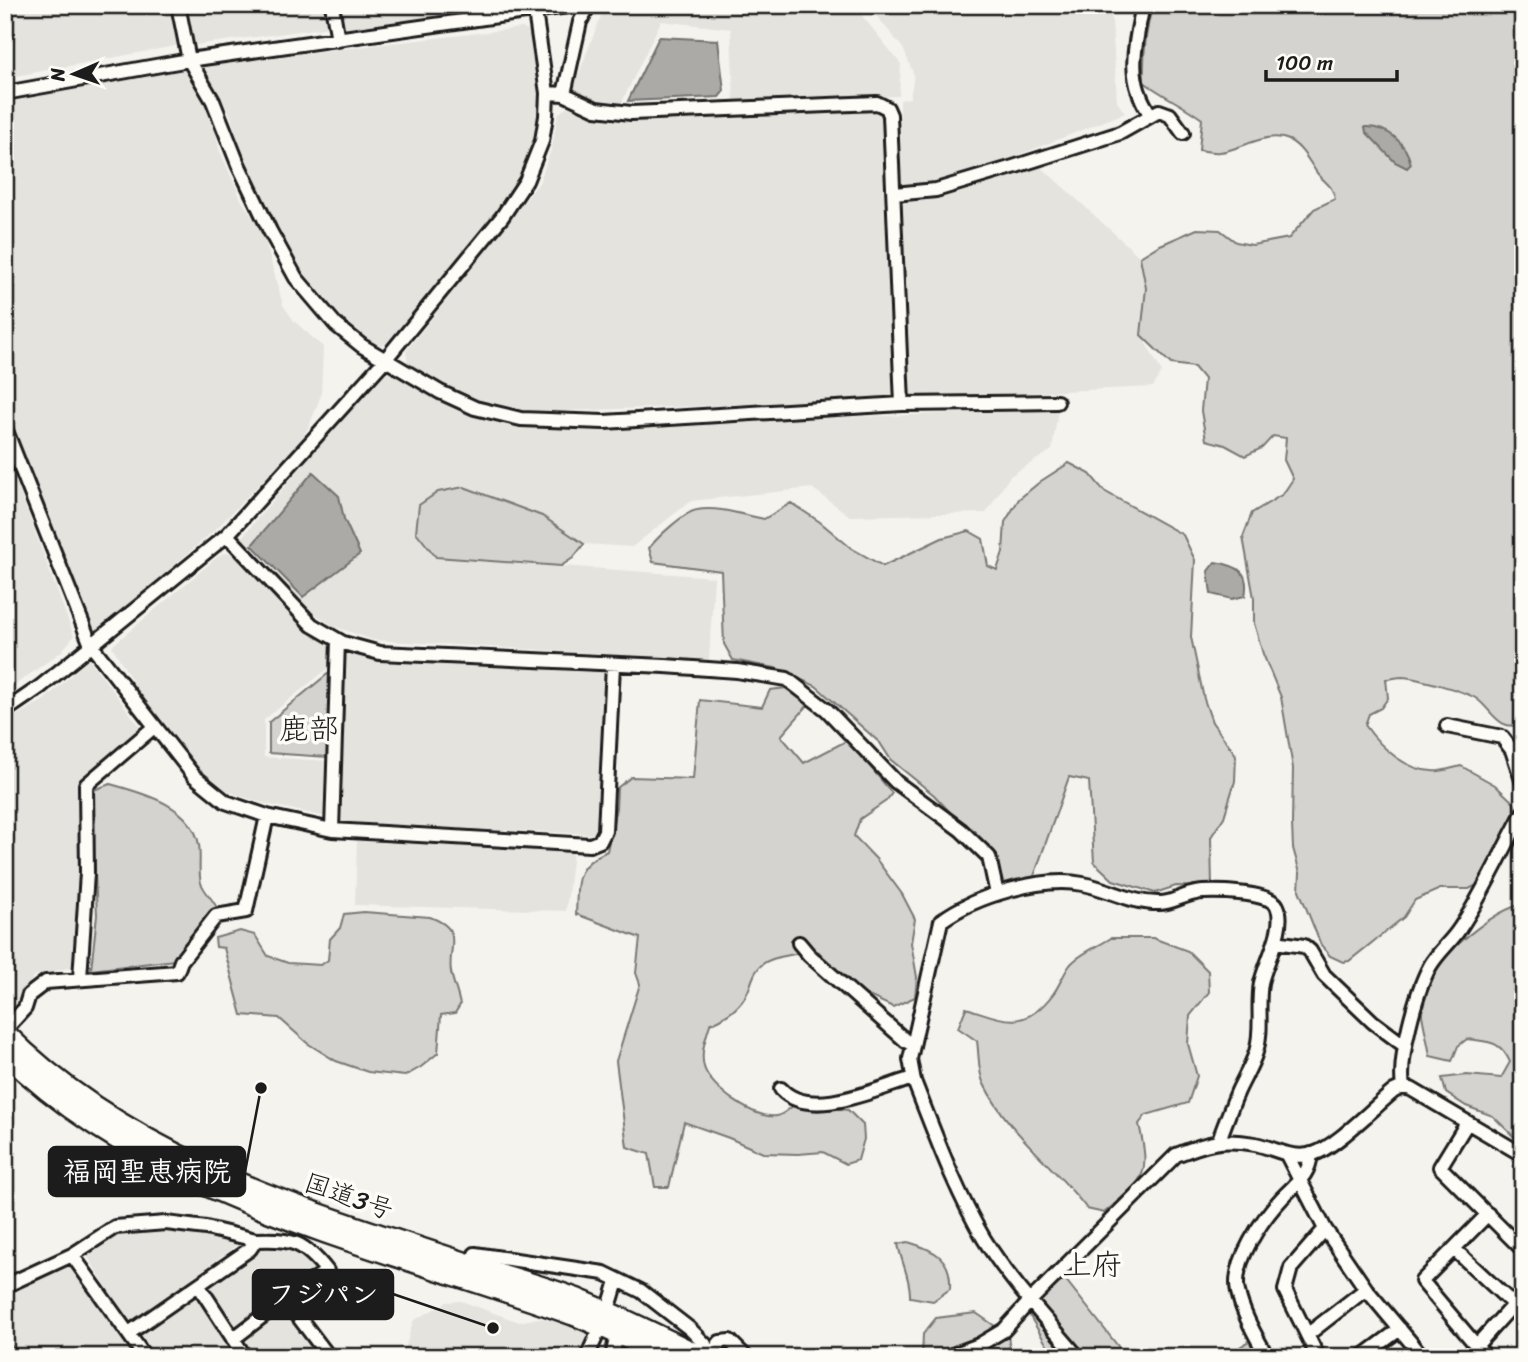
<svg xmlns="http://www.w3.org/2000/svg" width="1528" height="1362" viewBox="0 0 1528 1362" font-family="Sriracha,'Klee One',sans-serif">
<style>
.built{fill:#e4e3de}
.green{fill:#d4d3cf;stroke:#787876;stroke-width:2}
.water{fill:#abaaa6;stroke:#72716f;stroke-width:2}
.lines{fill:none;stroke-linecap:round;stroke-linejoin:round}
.minor-casing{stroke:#1c1c1c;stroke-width:18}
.highway-casing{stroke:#1c1c1c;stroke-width:24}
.minor{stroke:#fdfcf7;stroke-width:12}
.highway{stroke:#fdfcf7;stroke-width:19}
.labels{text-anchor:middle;stroke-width:7;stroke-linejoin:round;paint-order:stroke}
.street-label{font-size:26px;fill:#1c1c1c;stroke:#fdfcf7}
.quarter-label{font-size:30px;fill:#1c1c1c;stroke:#fdfcf7}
.leader{fill:none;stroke:#1c1c1c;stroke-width:2.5}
.callout-dot{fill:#1c1c1c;stroke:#fdfcf7;stroke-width:2.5}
.callout{fill:#1c1c1c;stroke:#1c1c1c;stroke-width:2.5}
.callout-label{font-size:28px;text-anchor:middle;font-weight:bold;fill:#fff}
</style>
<rect width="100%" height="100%" fill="#f4f3ee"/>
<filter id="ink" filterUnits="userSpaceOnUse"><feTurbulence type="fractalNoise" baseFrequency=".0143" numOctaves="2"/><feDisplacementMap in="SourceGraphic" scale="14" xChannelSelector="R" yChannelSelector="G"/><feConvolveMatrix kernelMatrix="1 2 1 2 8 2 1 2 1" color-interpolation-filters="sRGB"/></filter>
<g filter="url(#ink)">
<!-- built -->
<path class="built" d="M5,5h163l12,40 -175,33z
M182,5h144l4,22 -135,18z
M339,5h184l-4,7 -171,20 -4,-3z
M605,5h252l2,7 42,52 -2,32 -165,6 -3,-73 -70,-8 -40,83 -28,-3 -21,-9z
M872,5h239l6,97 8,11 -147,58 -71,16 -6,-4 -1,-83 10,-2 4,-23 -11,-27 -29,-35z
M522,28l9,4 8,59 -1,33 -15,46 -32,50 -54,65 -51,59 -11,2 -29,-20 -41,-44 -59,-118 -16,-50 -27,-49z
M187,67l27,57 5,25 23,52 21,32 20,72 11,16 29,26 -2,48 -11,29 -10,18 -81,84 -120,105 -11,-9 -83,-216v-305z
M567,107l41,12 266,-8 10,8 11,272 -5,8 -351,13 -50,-6 -44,-20 -37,-22 -2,-13 133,-168 13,-36 6,-33z
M1039,165l101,92 6,31 -5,47 21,37 -9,15 -242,11 -3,-7 -5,-187 4,-6 73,-12z
M390,372l42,25 39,18 47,13 540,-18 -6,40 -42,26 -24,37 -136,3 -38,-28 -121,13 -59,46 -48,-3 -42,-28 -106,41 278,20 -5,83 -336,-20 -40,-14 -29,-20 -62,-69 138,-163z
M5,452l69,184 -13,16 -56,40z
M234,552l71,77 27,15 -1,22 -67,54v37l64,4 -1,56 -65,-14 -36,-12 -29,-24 -41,-45 -44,-76 109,-92z
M344,649l36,10 221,12 3,4 -5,153 -5,6 -256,-11z
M89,659l52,69 -63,58 8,103 -1,75 -51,12 -27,41 -2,-2v-293l39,-22z
M357,841l216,10 -7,60 -211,-6z
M142,1231h36l67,8 -115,85 -44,-70 26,-17z
M282,1244l28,13 9,13 -84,62 -29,-44 51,-41z
M74,1263l64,94h-123l-10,-40v-23z
M197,1295l41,62h-87l-15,-23z
M461,1301l58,21 19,-4 21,4 31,12 -11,23h-176l10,-36 34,-19z
M286,1306l36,51h-72l-10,-16z"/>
<!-- green -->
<path class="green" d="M1153,5h370v719c-25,8 -30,-13 -46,-25 -12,-8 -60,-21 -75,-22 -5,0 -11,2 -16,2l2,19 -7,10 -12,6 -4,11c16,23 44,49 74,46 7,-1 14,-3 22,-5l34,19 19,18 4,18 -39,63 -10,5h-29l-25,11 -11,17 -55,44 -6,1 -13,-6 -9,-11 -22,-55 1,-17 -7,-25 -1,-24 1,-56 -12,-71 -18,-43 -9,-31v-25l-11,-61 9,-24 31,-19 10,-15 -9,-19 2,-22 -13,-2 -11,12 -17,8 -20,-11 -19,-5 -5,-29 3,-32 -10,-12 -23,-3 -30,-29 5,-47 -6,-31 18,-11 39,-17 23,1 16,12 16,3 37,-7 25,-29 21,-10c-3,-15 -9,-15 -18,-26 -8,-12 -15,-26 -28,-33 -21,-10 -49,10 -69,12 -6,1 -15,-1 -21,-2l3,-31c-19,-14 -39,-23 -58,-37 -1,-27 1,-51 9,-77z
M1069,463l21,11 14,17 79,44 12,25 -4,77 13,62 8,23 24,33 -1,26 -11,36 -13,20 1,50 -36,-1 -21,7 -42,-13 -19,-18 -5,-81 -20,-4 -36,102 -27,5 -41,-56 -31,-33 -43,-35 -11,-17 -64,-57 -41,-18 -42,-8 -9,-16 -3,-73 -68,-9 -4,-14c9,-11 35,-36 48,-38 21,-4 46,5 67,9l27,-16 29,19 31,26 32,18 59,-28 27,-7 14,8 5,27 9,4 6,-18 2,-30 14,-23 22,-18z
M464,487l78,29 42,28 -11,14 -12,8 -125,-9 -20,-25 3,-27 19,-13z
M330,672l-3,85 -58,-4v-31z
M786,688l23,16 -28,32 23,27 44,-23 44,53 -6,8 -26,18 -6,17 22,23 26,35 13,25 -4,24 6,34 -2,20 -22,10 -40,-18 -22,-21 -12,-16 -12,-2c-14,7 -30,4 -43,13 -12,8 -12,23 -19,34 -7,12 -22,22 -35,27 -4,14 -10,28 -6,43 6,21 51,53 73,49 6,-1 13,-8 18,-12l53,6 15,15 1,14 -6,21 -12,4 -23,-12 -25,2 -35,-1 -34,-15 -45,-16 -15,65h-14l-6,-33 -22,-7 -11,-86 24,-77 -4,-11 4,-35 -64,-24c2,-34 -3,-47 31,-63l9,-43 1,-20 14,-11 62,2 7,-79 62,7 8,-17z
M110,784c32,9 82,21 89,61 2,12 -1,27 2,38 4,10 13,17 17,27l-43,50 -84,10 6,-55 -6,-124z
M1523,904v238l-11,-7 -19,-19 -27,-10 -20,-13 -4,-15 25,-3 34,3 9,-16c-10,-22 -21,-20 -43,-23l-9,7 -6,15 -22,-5c-1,-8 -8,-38 -8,-42 1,-10 10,-38 16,-46 14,-23 58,-58 85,-64z
M364,912l66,5c36,13 17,30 21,55 2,11 7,21 9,33l-5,8 -14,2 -3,38 -17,14 -16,9 -37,-4 -32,-11 -29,-18 -28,-25 -37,-3 -18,-67 -8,-1 -1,-9 25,-7 15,4 13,21 20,7 33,2 7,-5 2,-21 10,-11 4,-14z
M1111,938h42l35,13 20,20 1,21 -19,24 -2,28 9,32 -9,27 -42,12 -7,9c12,54 6,54 -35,89l-17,-4c-32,-43 -79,-76 -103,-125 -6,-11 -5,-30 -7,-43l-19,-13 8,-20c39,12 58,24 87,-14 7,-9 10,-20 17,-29 9,-11 29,-19 41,-27z
M908,1242c27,8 44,16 42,47l-17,12 -23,-4c1,-18 -9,-35 -12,-53z
M1065,1279l56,71 4,7h-71l-29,-49z
M976,1313l32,22 3,22h-89l1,-23 13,-16z
M1252,1339l8,18h-16l-4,-10z"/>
<!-- water -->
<path class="water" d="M659,37l59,3 6,51 -5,6 -91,4z
M1365,127c23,-1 41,16 46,37l-4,4 -12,-6 -29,-30z
M313,472l26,24 5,23 16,35 -57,43 -51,-52z
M1215,562c23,4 35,9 30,34l-13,3 -21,-5 -3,-23z"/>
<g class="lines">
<!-- minor casing -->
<g class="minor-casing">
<path id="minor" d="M178,5l11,55 24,41 25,63 32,67 26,47 40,47 26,21 78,46 35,16 46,11 83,3 298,-18 155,-2
M332,5l6,35
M1143,5c-8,40 -18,75 8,110
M5,93l184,-33 386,-55
M547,93l17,1 32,15 35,4 246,-10 10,5 3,7 12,289
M564,94l16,-72 9,-17
M894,194l42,-4 77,-23 107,-34 39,-22 11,4 13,18
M5,428l86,217 103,131 32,26 41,14 65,14 258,15 10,-4 5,-10 8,-166
M227,535l85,90 31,18 37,10 285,13 72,5 50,8 40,31 69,72 65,48 28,27 8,37
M5,711l35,-24 187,-152 157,-174 118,-144 24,-36 16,-40 4,-25 1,-23 -13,-88
M1447,726l55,11 10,13 11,33
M332,830l6,-190
M1275,942l29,4 6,5 14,24 49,47 32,24
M799,943l10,12 97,86 7,4
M80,978l7,-105 -1,-88 68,-58
M5,1030l20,-22 4,-13 17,-13 131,-10 4,-11 35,-45 30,-5 21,-95
M1403,1087c-5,-29 13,-95 27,-121 8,-14 22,-25 30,-38 24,-36 42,-77 63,-115
M781,1089c29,32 98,-1 132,-11
M1467,1123l-27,44 83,83
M1287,1155l38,74 41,60 57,68
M256,1240c36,-2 48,2 71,31l-42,28
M1454,1249l59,55
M72,1255l73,102
M472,1265l3,-11 129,19 37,18 49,38 15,15 4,13
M5,1286l67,-31 43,-28 51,-4 40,5 50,12 -6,9 -121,84
M199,1286l46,71
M611,1301l6,-20
M1307,1335l59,-46
M233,1339l52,-40 44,58
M717,1346l3,-4 10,-1 16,16
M1476,1346l47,-52
M5,1351l2,6
M587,1357l9,-20
M612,1357l5,-23
M947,1357l32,-12 25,-15 27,-30 145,-145c30,-12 46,-17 79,-11 20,4 36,16 58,10 22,-6 61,-47 81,-63l9,-4 8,2 112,66
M1078,1357c-32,-38 -68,-76 -94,-118 -29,-49 -49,-105 -70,-158l-4,-22 31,-138c34,-25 100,-45 142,-37 26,5 50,20 77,19 12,0 23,-8 36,-10 14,-3 75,-1 81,13 10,20 -12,57 -16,77 -4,23 2,47 -5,69 -4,13 -12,26 -18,39 -7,16 -13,33 -19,49
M1267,1357c-11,-21 -24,-42 -29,-65 -7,-29 25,-74 44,-94 15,-16 27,-22 29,-44
M1318,1357l-33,-67 6,-22 34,-39
M1362,1357l38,-28
M1486,1357l-64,-76 66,-67"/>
</g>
<!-- highway casing -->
<g class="highway-casing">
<path id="highway" d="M5,1033c129,130 308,179 477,235 31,10 64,19 96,31 42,17 84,38 125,58
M5,1053c149,148 377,193 568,262 31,12 62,27 92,42"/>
</g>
<!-- minor -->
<use href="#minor" class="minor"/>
<!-- highway -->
<use href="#highway" class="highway"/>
</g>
</g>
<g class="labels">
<!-- street labels -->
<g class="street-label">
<text transform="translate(349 1196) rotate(19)" y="9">国道3号</text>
</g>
<!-- quarter labels -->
<g class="quarter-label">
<text x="309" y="739">鹿部</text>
<text x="1092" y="1275">上府</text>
</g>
</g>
<!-- callouts -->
<path class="leader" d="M261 1088L245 1172M493 1328L393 1294"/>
<g class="callout-dot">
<circle cx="261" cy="1088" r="7"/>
<circle cx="493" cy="1328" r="7"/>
</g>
<g class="callout">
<rect x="49" y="1147" width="196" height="49" rx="7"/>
<rect x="253" y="1270" width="140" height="49" rx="7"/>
</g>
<g class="callout-label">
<text x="147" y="1181">福岡聖恵病院</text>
<text x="323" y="1304">フジパン</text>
</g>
<!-- margin -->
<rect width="1528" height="1362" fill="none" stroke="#fdfcf7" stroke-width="28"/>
<rect x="14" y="14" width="1500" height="1334" fill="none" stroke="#1c1c1c" stroke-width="2.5" filter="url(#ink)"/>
<!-- north arrow -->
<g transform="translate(74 74) rotate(268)" stroke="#fdfcf7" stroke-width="5" paint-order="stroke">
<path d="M0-5L12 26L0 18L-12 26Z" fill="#1c1c1c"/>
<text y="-10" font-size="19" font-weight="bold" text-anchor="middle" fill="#1c1c1c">N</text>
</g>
<!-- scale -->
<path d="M1266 70v10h131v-10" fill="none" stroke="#1c1c1c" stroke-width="3.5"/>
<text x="1276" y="70" font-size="21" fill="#1c1c1c" stroke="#fdfcf7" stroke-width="5" paint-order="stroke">100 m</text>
</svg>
